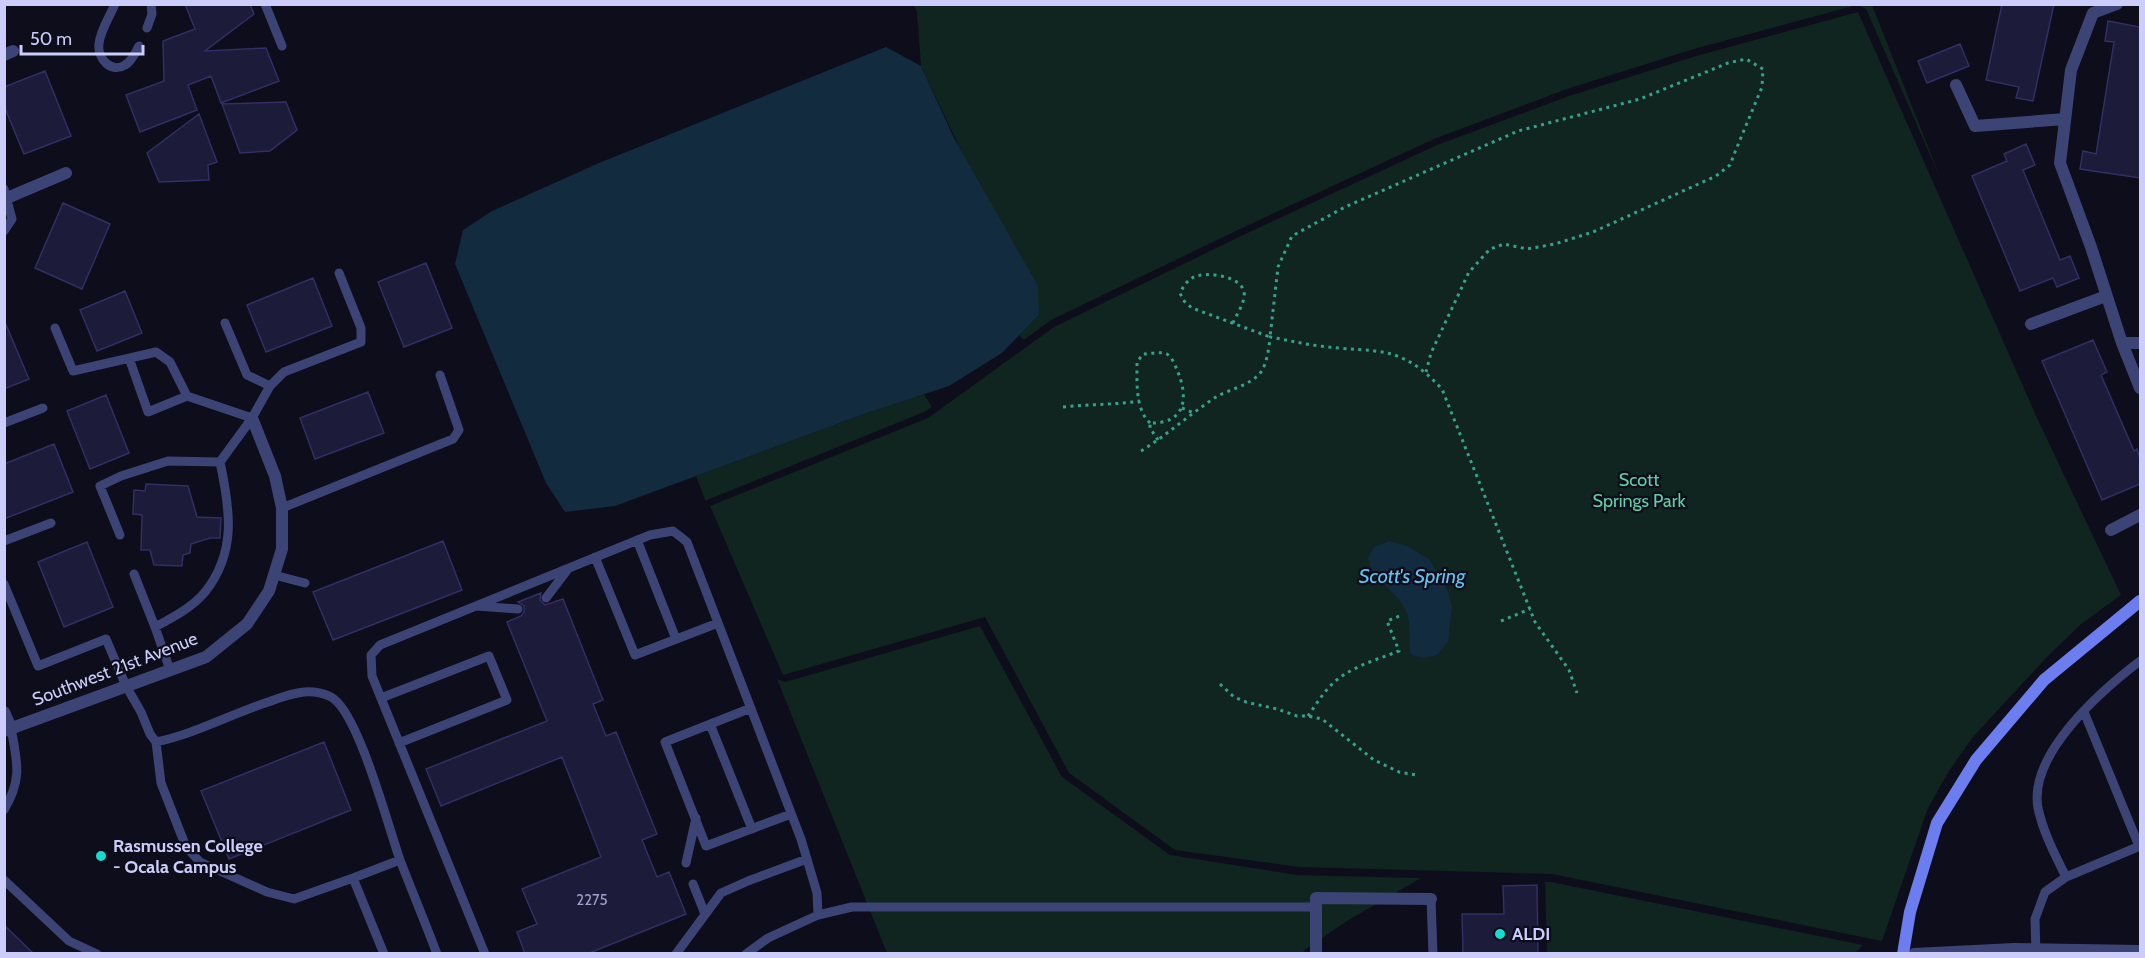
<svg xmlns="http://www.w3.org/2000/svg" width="2145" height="958" viewBox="0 0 2145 958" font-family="Cabin,sans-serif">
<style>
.green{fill:#102420}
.water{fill:#122b3f}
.building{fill:#1c1b3a;stroke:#312f63;stroke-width:1.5}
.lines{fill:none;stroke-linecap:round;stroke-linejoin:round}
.path{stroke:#38a18b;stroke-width:3;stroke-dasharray:3 4.5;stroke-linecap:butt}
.lane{stroke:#3c4375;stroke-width:9}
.street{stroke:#3c4375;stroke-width:12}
.secondary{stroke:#6c7df0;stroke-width:12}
.poi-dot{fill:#16dbd1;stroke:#0d0d1b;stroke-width:2}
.labels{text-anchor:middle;stroke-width:4.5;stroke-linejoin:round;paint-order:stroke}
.number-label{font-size:15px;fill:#a0a0ca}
.park-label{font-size:18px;fill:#60d1a3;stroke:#0d0d1b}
.street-label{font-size:18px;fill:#cccdfa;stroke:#0d0d1b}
.poi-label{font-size:18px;font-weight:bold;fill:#cccdfa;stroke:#0d0d1b;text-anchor:start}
.water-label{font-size:20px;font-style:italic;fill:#64c4ef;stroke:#0d0d1b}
</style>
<rect width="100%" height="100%" fill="#0d0d1b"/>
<!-- green -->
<path class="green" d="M914,5h958l70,177 -76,-173 -9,-4 -163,44 -127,40 -133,50 -194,90 -189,91 -27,20 -5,-5 20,-20 -118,-249 -4,-54z
M1858,12l180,408 83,175 -41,30 -34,33 -73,79 -24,34 -21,37 -46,133 -330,-67 -253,-7 -124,-17 -106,-77 -84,-156 -202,58 -73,-169 218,-88 126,-91 189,-92 194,-90 132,-49 127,-40z
M924,394l8,13 -8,5 -217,88 -1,2 -10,-26 171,-63z
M980,626l82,151 108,78 127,20 124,3 -74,43 -44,30 4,2h-420l-110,-274 8,3z
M1545,882h6l312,63 -9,9 -307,-1z"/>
<!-- water -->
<path class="water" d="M886,47l35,19 33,72 84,148 1,29 -37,38 -53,33 -82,27 -252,93 -50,6 -19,-29 -91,-219 8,-34 29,-19 107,-48z
M1389,541l18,5 22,13 19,32 4,16 -4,35 -11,13 -13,3 -13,-3c-4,-15 2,-31 -6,-46 -10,-20 -34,-29 -37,-51l6,-11z"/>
<!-- building -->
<path class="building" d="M185,4h65l4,10 -49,37 61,-3 13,33 -58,22 -10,-27 -23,9 9,25 -57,22 -14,-37 38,-14 -1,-40 32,-12z
M2002,4h52l-21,97 -17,-3 3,-11 -33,-7z
M2108,21l32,6v151l-60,-9 3,-18 13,3 18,-112 -9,-1z
M1960,44l9,22 -42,17 -9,-22z
M45,71l26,65 -47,18 -20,-48v-19z
M286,102l11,28 -27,21 -30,2 -18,-49z
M199,114l18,48 -9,3 1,15 -50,2 -12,-29z
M2026,144l9,21 -12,5 37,90 10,-4 9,22 -22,9 -4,-9 -33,13 -48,-115 35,-15 -3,-7z
M63,203l47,21 -28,65 -47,-21z
M426,263l26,65 -48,19 -26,-65z
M313,278l19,48 -66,26 -19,-47z
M125,291l17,42 -45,18 -17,-41z
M4,320l25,59 -25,10z
M2093,340l14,32 -6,3 33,76 3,-2 3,10v25l-38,16 -60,-139z
M368,392l16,41 -69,26 -15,-41z
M106,395l23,58 -39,16 -23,-58z
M54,444l19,48 -69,27v-55z
M146,484l42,2 9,31 24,1 -1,20h-10l-19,6 -1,9 -7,2 -1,11 -28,-1 -4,-15h-9l1,-35 -9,-1 1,-24 11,1z
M443,541l19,49 -129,50 -20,-48z
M87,542l26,65 -49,20 -26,-65z
M541,593l-1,7 5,5 18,-6 40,101 -10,4 13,32 10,-4 41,102 -15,6 15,37 12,-5 17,42 -99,40h-62l-8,-22 20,-8 -15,-35 79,-32 -39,-100 -121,49 -15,-37 121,-48 -40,-99 14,-6 3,-4v-6l-6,-4z
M324,742l27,68 -122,49 -28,-68z
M1537,885l1,69h-75l-1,-40h42l-1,-28z
M4,925l30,29h-30z"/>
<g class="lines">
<!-- path -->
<path class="path" d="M1233,323c3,-8 10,-17 11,-26 4,-21 -40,-27 -52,-19 -6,4 -9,9 -12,15l3,7 9,8 78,29 8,-70 14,-31 53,-29 173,-76 122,-32 88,-36 18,-4 17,10 -1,18 -27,65 -5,13 -14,11 -123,56 -38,12 -28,5 -23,-5 -14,5 -21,23 -38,81 -5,19
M1063,407c26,-3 51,-2 77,-6
M1182,408l12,5
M1150,423c-15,-14 -13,-41 -13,-61l6,-8c7,0 18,-3 24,0 5,3 8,11 10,16 12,27 9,54 -27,53v5l8,12
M1141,451c26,-16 49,-37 75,-54 14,-8 35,-12 45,-25 6,-9 8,-24 9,-35 17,3 33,7 50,9 58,8 78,-4 122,43l93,233 34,48 8,23
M1501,621l29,-12
M1220,684l14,13 12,5 31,7 20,7h11l14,3 52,41 25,12 18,3
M1308,716c9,-13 18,-28 30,-37 18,-14 41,-20 61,-28l-12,-30 15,-6"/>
<!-- lane -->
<path class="lane" d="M115,4c-5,12 -15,27 -16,40 -2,14 12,30 26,21 7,-4 10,-12 14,-19
M265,4l17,42
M147,28l5,-14 -1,-10
M4,189l8,30 -8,12
M225,323l22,52 23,11
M55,328l18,43 83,-19 14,10 17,34 65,22
M129,358l19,54 39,-16
M4,423l39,-15
M282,508l171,-69 6,-9 -19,-55
M120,535l-20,-49 21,-10 47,-15 52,1
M637,540l39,99
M4,541l47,-18
M595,557l40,98 83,-32
M134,574l21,53
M274,575l31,8
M4,584l34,82 68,-27 20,47 15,26 9,22 6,8c39,-8 75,-28 112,-40 11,-4 24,-9 36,-10 9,-1 22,1 30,7 26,20 54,127 66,161 12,31 25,62 37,94
M546,598l22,-29
M477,606l41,3
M170,670l-15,-43c17,-9 38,-20 50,-35 32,-40 25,-83 15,-130l32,-44 18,-32 14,-14 77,-30v-14l-22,-55
M381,698l108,-42 18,44 -108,43
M751,708l-86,34 41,104 85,-32
M2084,712l55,134
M710,724l42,105
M156,742l5,41 25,64 14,15 67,30 27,7 59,-21
M4,810c19,-32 13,-48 7,-82
M686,863l10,-45
M2066,877c-11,-22 -23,-45 -28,-69 -10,-54 64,-118 102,-147
M4,880l65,61 28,13
M693,884l12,30
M1431,899l2,55
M818,915l34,-8h464
M384,954l-31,-76 47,-18
M485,954l-113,-278 -1,-21 9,-10 270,-110 23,-4 14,11 114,297 16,54 1,22 -50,23 -22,16
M676,954l45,-61 27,-12 59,-22
M2036,954l-1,-35 10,-27 21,-15 74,-31"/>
<!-- street -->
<path class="street" d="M2117,4l-24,9 -22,57 -11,93 31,84 31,96
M4,55l9,-4
M1956,85l19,41 90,-7
M7,198l59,-25
M2031,324l75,-28
M2140,343h-18l18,45
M2111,530l29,-15
M4,712l7,16
M4,731l202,-74 41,-33 22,-33 13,-42v-41l-7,-32 -23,-58
M1316,954v-56l115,1
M1914,954l100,-5 126,2"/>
<!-- secondary -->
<path class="secondary" d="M1903,954l7,-42 27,-89 39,-63 68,-80 96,-79"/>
</g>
<!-- markers -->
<g class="poi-dot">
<circle cx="101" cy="856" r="6"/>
<circle cx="1500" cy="934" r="6"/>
</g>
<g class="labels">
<!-- number labels -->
<g class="number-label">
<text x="592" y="905">2275</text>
</g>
<!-- park labels -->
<g class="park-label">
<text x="1639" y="486">Scott<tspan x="1639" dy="21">Springs Park</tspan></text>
</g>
<!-- street labels -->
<g class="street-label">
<text transform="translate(115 669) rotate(-21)" y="6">Southwest 21st Avenue</text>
</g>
<!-- poi labels -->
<g class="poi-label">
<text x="113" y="852">Rasmussen College<tspan x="113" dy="21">- Ocala Campus</tspan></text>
<text x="1512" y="940">ALDI</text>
</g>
<!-- water labels -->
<g class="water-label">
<text x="1412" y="583">Scott's Spring</text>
</g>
</g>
<!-- border -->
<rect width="2145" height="958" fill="none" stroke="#cccdfa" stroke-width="12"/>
<!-- scale -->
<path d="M21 45v9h122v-9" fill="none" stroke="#cccdfa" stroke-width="3"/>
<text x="30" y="45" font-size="18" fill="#cccdfa" stroke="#0d0d1b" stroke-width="4.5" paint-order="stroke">50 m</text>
</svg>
